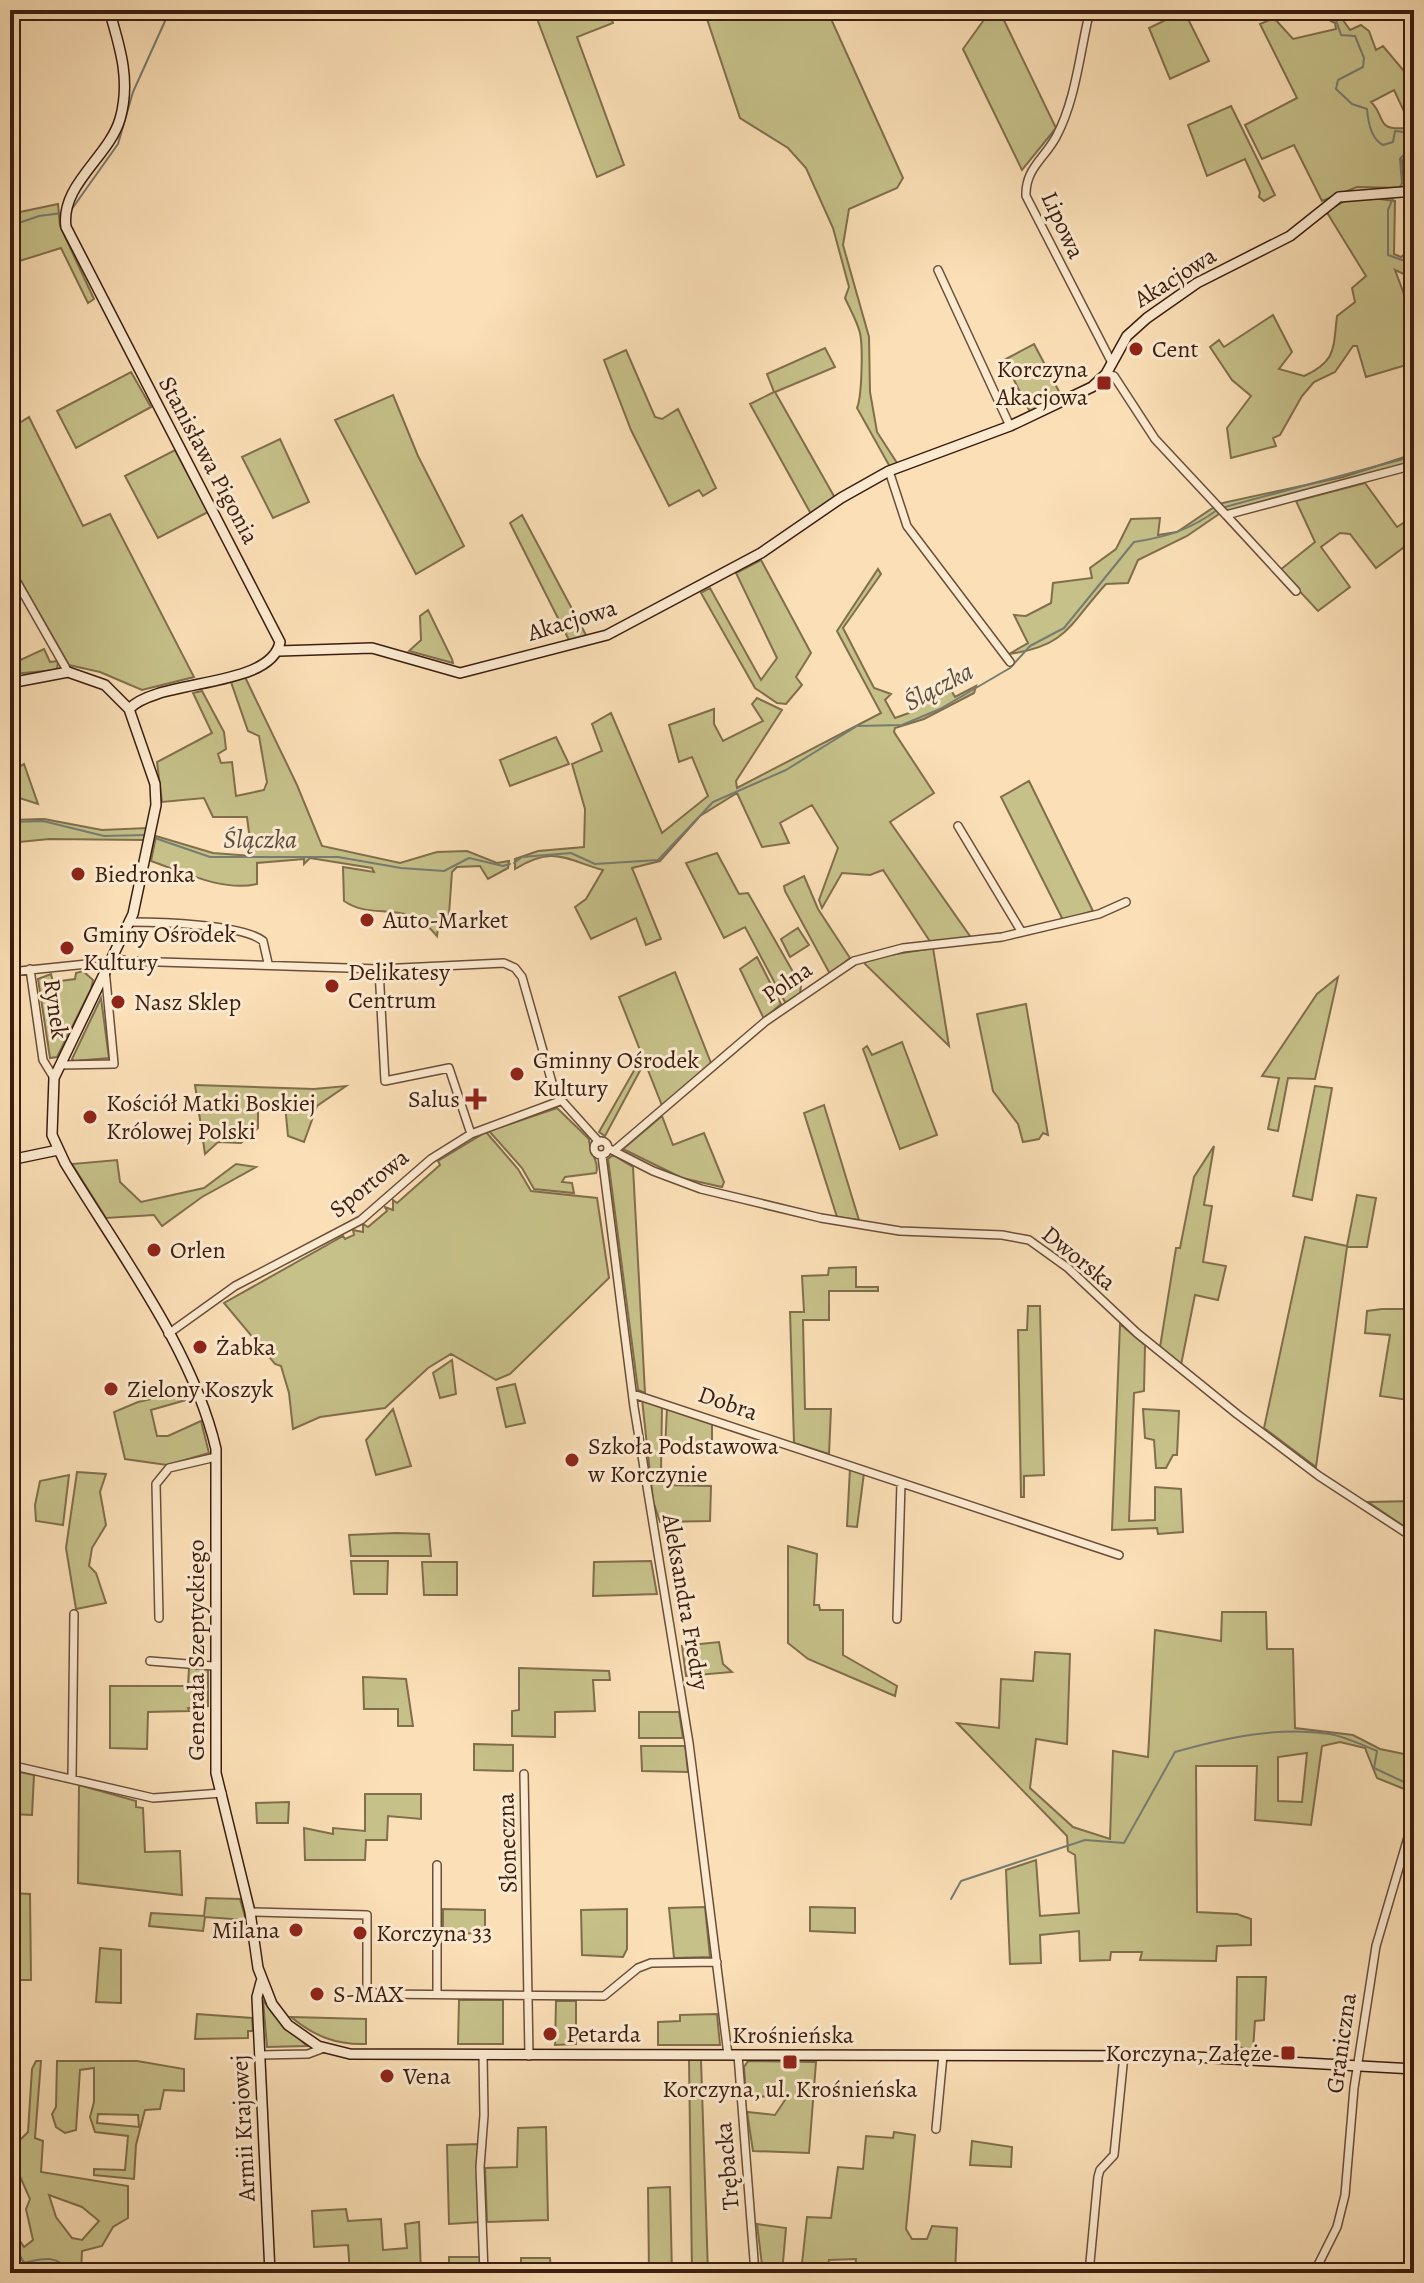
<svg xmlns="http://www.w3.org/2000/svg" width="1424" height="2283" viewBox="0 0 1424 2283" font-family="Alegreya,serif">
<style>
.green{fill:#c6c089;stroke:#806e4c;stroke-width:2;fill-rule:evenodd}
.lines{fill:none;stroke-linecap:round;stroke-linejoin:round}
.stream{stroke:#777c71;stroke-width:2}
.street-casing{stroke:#6b4e3a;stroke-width:10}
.secondary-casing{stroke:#3b1d10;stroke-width:12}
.street{stroke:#fcead0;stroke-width:7}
.secondary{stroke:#fcead0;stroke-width:9}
.poi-dot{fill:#8f2418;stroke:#fcead0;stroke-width:3}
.labels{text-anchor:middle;stroke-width:6;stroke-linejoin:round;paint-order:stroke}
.street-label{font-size:24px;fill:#3b1d10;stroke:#fcead0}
.poi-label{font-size:24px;fill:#3b1d10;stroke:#fcead0;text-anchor:start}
.water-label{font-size:26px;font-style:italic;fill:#594d40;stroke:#fcead0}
</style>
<rect width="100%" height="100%" fill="#fbdfb6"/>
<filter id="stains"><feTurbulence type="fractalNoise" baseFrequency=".0025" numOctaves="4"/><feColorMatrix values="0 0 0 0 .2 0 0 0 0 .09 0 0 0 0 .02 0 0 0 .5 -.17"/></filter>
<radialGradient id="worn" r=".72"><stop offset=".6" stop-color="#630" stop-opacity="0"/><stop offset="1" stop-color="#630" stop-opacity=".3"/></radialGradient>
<!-- green -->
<path class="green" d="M553,10h55l5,13 -36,14 47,128 -27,12 -61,-161z
M704,10h123l76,168 -6,10 -48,21 -6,36 26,92 1,55 7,40 20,31 -7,4 -33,-59c5,-12 6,-61 3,-75 -3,-12 -10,-24 -15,-35l4,-11 -16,-59 -27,-60 -18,-20 -48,-30z
M991,10h8l57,118 -34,42 -59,-121z
M1318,10h18l14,20 11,-5 8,6 7,19 7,-4 31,37v65l-3,7 -9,5 2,28 -47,-1 -35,14 -28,-56 -32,14 -17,-34 52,-27 -37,-74 14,-6 19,21 43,-10 -1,-6 -14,-7zM1394,90l15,32 -4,6c-30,3 -19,-12 -34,-26z
M1184,11l25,50 -39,18 -21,-51z
M1231,106l44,89 -11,6 -5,-4 1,-5 -15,-33 -38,17 -19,-51z
M1364,197l31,4 -1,53 7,3 13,-10v26l-6,3 -13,-6 19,51v66l-8,-22 -40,12 -9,-31h-4l-18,26 -21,10 -12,14 -22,39 -7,3 3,8 -45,12 -4,-30 24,-32 -19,-16 -22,-33 9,-7 5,7 49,-32 19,37 -13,17 25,7c33,-15 29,-28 33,-60l18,-14 -3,-14 14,-12 -40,-65 24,-13z
M58,204l2,22 34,73 -6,4 -27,-55 -51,16v-50z
M1034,344l28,53 -32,15 -26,-52z
M825,348l10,19 -60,25 60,106 -24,16 -61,-110 24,-12 -7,-18z
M626,350l29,67 7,2 16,-10 38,79 -13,8 -4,-6 -30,16 -38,-76 -27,-70z
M131,372l20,35 -75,41 -19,-37z
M393,395l25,61 46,90 -48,28 -81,-154z
M29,417l54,109 27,-12 84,163 -52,13 -42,-18 -31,-7 -59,-103v-133z
M280,439l29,63 -36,16 -31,-61z
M175,450l33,62 -50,26 -33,-62z
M1414,454v9l-185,49 -11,-8 125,-27z
M1365,483l32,44 17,-11v38l-7,-9 -31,23 -26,-34 -10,-1 -19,14 29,40 -32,24 -38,-41 35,-28 -19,-41z
M1214,507l5,7 -32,22 -49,24 -10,23 -22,1c-36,39 -38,62 -97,70l19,-11 -14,-28 12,1 25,-13 2,-20 39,-5 -2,-10 26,-19 15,-30 29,-1 -2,17 19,-3z
M522,515l65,122 -17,5 -60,-119z
M761,560l50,93 -15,24 6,8 -16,19 -9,-1 -22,-15 -54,-95 9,-5 51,92 16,-22 -41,-85z
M878,569l3,5 -38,54 31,60 17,6 -6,6 10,18 14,-5 3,-17 39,-6 4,7 21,-11 -2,7 -50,26 -29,9 -1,4 40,61 -44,29 82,117 -41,4 -48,-73 -13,5 -28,-2 -20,35 -3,-8 19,-52 -26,-43 -32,18 9,20 -27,4 -25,-54 -37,23 -40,45 -28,7 29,71 -15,6 -10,-27 -45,21 -16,-32 11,-8 17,-29c-37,-10 -49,-25 -88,-1v-10l23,-8 46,-4 1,-38 -13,-45 30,-13 -10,-27 19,-11 51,120 46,-37 -16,-39 -13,5 -10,-37 45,-16v15l9,17 40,-20 -11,-17 5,-6 25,12 -46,71 1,7 144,-75 -44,-82z
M428,610l24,49 1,4 -44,-12 12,-11 -1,-24z
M44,649l6,13 8,-1 -1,9 -45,4 -2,-18 4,7z
M245,677l52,108 25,61 78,17 37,-11 30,-1 30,12 12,-2 -1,7 -20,11 -8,-13 -23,1 -5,5 -4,56h-10l-1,8c-32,-39 -62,-14 -93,-35l-1,-34 31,5 -2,-4 -62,-10 -6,6v-5l-47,4v21c-34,8 -74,-12 -106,-23l5,-25 57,17 39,3 -5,-39h-34l-9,-19 -42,4 -5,-40 55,-29 -19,-40 9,-2 22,41 2,17 -8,5 3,9 11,-1 4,34 28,-6 3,-8 -8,-46 -11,-5 -17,-49z
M556,737l13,27 -59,22 -10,-26z
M24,764l14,40 -28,-9v-23z
M1029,781l64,130 -30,9 -62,-123z
M44,819l58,11 45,-2 -3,12 -95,-1 -39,4v-23z
M717,853l22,41 9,-1 53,93 -1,8 -14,10 -41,-77 -21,11 -38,-75z
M804,876l14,33 32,49 -20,16 -45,-83 -1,-5z
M798,928l11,17 -19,12 -9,-18z
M933,948l16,98 -84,-82 1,-5z
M757,957l24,47 -17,15 -24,-50z
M83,971l10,9 -2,9 -34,68 -7,1 -12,-79 13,-5 2,8 22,-3 1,-6z
M675,972l36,91 -48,45 -44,-111z
M1338,977l-23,102 -27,-1 -10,53 -10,-2 11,-51 -17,-2 55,-82z
M101,998l8,60 -35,3 -2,-2z
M1026,1004l22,131 -5,-2 -4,6 -16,3 -5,-18 -25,-33 -16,-77z
M902,1042l35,93 -37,14 -37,-100 4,-3 5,9z
M640,1060l2,7 -37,69 -6,-4z
M195,1085l119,4 32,-3 -29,20 -13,36 -16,-6 -3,-31 -12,-2 -15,7v18l-17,15 -23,-1 -13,12z
M1315,1086l17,2 -20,112 -19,-4z
M824,1105l35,115 -22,-3 -33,-104z
M557,1108l32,31c0,12 11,24 7,34l-31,4 -3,5 10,1 2,10 -40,-4 -12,-21 -33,-37z
M662,1116l11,29 31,-12 20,49 -2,5 -40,-9 -59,-29z
M486,1132l32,37 13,22 66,7 12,80 -99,96 -14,6 -45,-26 -23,14 -43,40 -65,9 -27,12 -4,-36 -8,-27 -6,-2 -51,-61 119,-67 2,3 9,-4 -1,-5 10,2v-8l5,3 19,-16 -2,-4 8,3v-10l4,3 43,-38 -2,-4z
M1214,1146l-10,59 8,1 -9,56 23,4 -8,34 -23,-5 -14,70 -21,-18 16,-99h4l14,-71z
M613,1155l20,12 12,226 -7,-3 -30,-231z
M117,1160l3,22 21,20 63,-14 32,-24 20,3 -54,30 -40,29 -8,-11 -48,3 -34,-54z
M1357,1195l19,3 -9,49h-20l-31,220 -52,-39 41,-191 42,9z
M856,1267v20h22v4h-49v29h-26l2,89h26l-2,45 -35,-11 -4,-131h14l-2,-36 26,-1 1,-7z
M1028,1306h12l4,169 -20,1v21h-3l-3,-167h9z
M1382,1309h32v71l-6,20 -28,-4 10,-61 -25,-2 2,-22z
M1120,1324l25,21 -1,46 -10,2 -5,128 26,-1v-33l26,2 2,43 -25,2 -1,-6 -45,2z
M452,1360l4,34 -16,4 -7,-25z
M515,1384l10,39 -19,4 -9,-39z
M189,1390l4,8 -42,12 6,26h11l33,-15 8,32 -42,12 -42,-6 -11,-47 24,-10z
M642,1399l20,6 -1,68 4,12 46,1 -1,35 -50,1 -7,-21z
M667,1407l45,16v28h-47z
M393,1409l18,57 -35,9 -10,-35z
M1143,1409l36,2 -2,44h-4l-7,13h-10l-2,-28 -9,-2z
M850,1468l14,5 -7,54 -10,-1z
M77,1472l29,2 -6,18 6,33 -14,23 -3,18 7,7 10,30 -30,6 -10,-61z
M69,1475l-6,50 -27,-4 -1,-16 5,-24z
M1414,1501v32l-46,-31z
M396,1533l33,1 2,22h-80l-2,-21z
M788,1546l29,8 -3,51h5l1,5h23v45l54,31 -2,10 -87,-37 -20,-16z
M351,1561h37l-1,33h-33z
M651,1561l6,33 -64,2 1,-34z
M422,1562h35v33h-33z
M1222,1612h44l1,37h26l2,79 58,7 27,14 34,7v37l-37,-15 -12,-30 -25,-6 -18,4 -11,79 -56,-5 2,-54h-61l1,146 40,2 14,5v26l-34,1 -1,15 -76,-1 2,-8h-31l-1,8 -30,1 -1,-30 -39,4 1,28 -31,1 -4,-94 30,-10 4,56 39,-3 -4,-58 -7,-4 -1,-15 -110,-113 42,5 2,-49 32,2 2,-29 35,2 -3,90 -31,-5 -6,49 43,39 37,12 3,-88 35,6 7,-127 66,11zM1307,1753l-5,49 -24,-1v-44z
M719,1642l4,22 9,8 -46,4 -4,-30z
M189,1667l19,2v37l-20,2 1,3 -41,1 -1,37 -37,-1v-62h78z
M519,1668l90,3 1,9h-17l2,31 -40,1v25l-43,-1v-25l7,-1z
M363,1677l43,2 7,47h-15v-17h-34z
M639,1712h40l4,26h-44z
M474,1744l39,1v26l-39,-1z
M641,1746h44l3,26 -46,-1z
M10,1770l24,5 -2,40 -22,-1z
M79,1785l57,16v6l7,1 2,44 35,-1 2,44 -104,-12z
M365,1794h56v25l-33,-3 -1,24h-21l-1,20h-60l-1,-32 29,6v-6l32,3z
M289,1802l-1,21h-31l-1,-20z
M10,1893l20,1 1,86h-19z
M206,1898l34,1 6,21 -41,-3 -2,14 -54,-5 2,-13 53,3z
M705,1907l5,50 -36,1 -5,-50z
M810,1907l45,1v25l-45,-2z
M443,1909l42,1v23l-42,1z
M627,1909v40l-4,8 -41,-2 -1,-45z
M100,1948l21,2v53l-25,-1z
M1237,1977h29l-2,43 -9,1 -2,28 -17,-2z
M263,2000l11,15 33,31 -40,1z
M459,2000h44v44h-45z
M556,2001h20v43l-21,1z
M197,2014l55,4 1,13h-5v7l-53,1z
M717,2014l3,31h-62v-23l22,-1v-6z
M291,2017l75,2v25c-30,1 -52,-8 -75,-27z
M689,2060h12l7,213h-16z
M36,2061h5l-6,77 8,3 -2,31 87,14v32l-15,9 -11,19 -20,5 -1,22c-20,0 -32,-9 -53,-7l-18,-18v-22l14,21 9,-7 -7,-31 4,-10 -20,-45v-13h9l9,-9 4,-63zM49,2195l33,12 17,14 -17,19 -10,-2 -16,-21z
M57,2061h80l47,8v22l-20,-1 -4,19 -15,1 -9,35 -2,34 -40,-4v-6l31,1 3,-34 -33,-4 -5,-15 4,-15v-34l-14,2 -4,60 -11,3 -9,-6 -4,-13 4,-7zM98,2114l40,1 1,12 -42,-4z
M748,2061l68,1 -7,91 -56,-2 -6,-39 28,3 12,-18 -41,-1 -2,-29z
M546,2127l2,93 -61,2 -2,-54 32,-1 1,-39z
M894,2132l21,3 -9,94 6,10h15l5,-13 25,2 -2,45h-100l1,-14 -27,1 -2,13h-26l6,-56 24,1 7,-51 25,2 3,-33 27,2z
M972,2141l40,6 -1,20 -41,-2z
M480,2144v78l-31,2 -2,-79z
M670,2187l2,86h-23l-1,-85z
M346,2209l2,12 33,-2 2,31 24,-2 -2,-24 14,-2 2,51h-71l-2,-28 -34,2 -2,-36z
M757,2224l29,4 -4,45h-19z
M449,2257h32l1,16h-33z
M521,2258h29l1,15h-30z"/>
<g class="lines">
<!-- stream -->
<path class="stream" d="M1322,10l14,10 5,15 14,1 9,22 -1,9 -25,13 -2,9 16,15 15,5c1,13 4,30 16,36l10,-3 2,-11 9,1 8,13 -12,14 2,24 -3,6
M1393,198l-5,12v45l14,5 12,-2
M69,213l49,-69 15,-52 37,-82
M10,226l29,-10 23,-3
M1225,507l189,-51
M10,822l33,-1 61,15 42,-1
M152,837l58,20h128l63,11 43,3 25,-13 34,8 7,-2
M514,863l8,-6 49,-4 24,11 63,-4 55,-58 73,-32 71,-44 45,-1 38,-16 70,-41 20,-22 34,-18 70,-86c32,-5 56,-12 83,-32
M951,1899l10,-18 124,-41 39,3 51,-91c50,-14 103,-26 155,-18 16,3 32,11 47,17l-3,17 30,14 10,11
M10,2237l14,26c18,-5 35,-9 45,10"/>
<!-- street casing -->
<g class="street-casing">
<path id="street" d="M1090,10c-10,41 -14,90 -34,127 -12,22 -31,32 -30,59l86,167
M938,270l72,156
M1106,374l8,2 41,63 71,76 188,-50
M889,471l18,55 103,136
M1226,515l70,76
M10,570l58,102
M958,826l63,105
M130,922c28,0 112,2 133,19l5,22
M112,957l15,4 252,8 125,-6 11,5 7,9 33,116 44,49
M30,969l13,91 11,18
M379,969l6,112 64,-13 22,66
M10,972l77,-8 18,5 9,95 -54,1
M594 1148a7 7 0 1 1 14 0a7 7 0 1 1-14 0Z
M608,1148l45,23 48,18 120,29 79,13 102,4 27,5 39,28 69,65 100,81 82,62 95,62
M615,1150l151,-129 88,-60 49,-13 99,-11 97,-23 27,-12
M602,1156l32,251 55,336 39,312
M168,1334l67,-48 126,-66 70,-61 40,-25 89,-33
M633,1394l486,161
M159,1618l-3,-134 13,-16 47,-11
M897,1619l4,-136
M150,1661l63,5
M10,1765l143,33 69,-5
M524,1774l5,282
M72,1777l2,-163
M437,1865v129
M250,1912l117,3v72l9,7 228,2 34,-28 13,-5 66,-1
M260,2055l48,-1 16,-6
M483,2055l1,60 -4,52 4,106
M738,2055l17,218
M936,2129l7,-74
M1089,2273l9,-96 2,-7 14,-15 10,-100
M1314,2273l23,-46 8,-32 9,-107 22,-142 38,-129"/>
</g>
<!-- secondary casing -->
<g class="secondary-casing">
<path id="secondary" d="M109,10c11,37 22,71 11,109 -11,38 -60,66 -54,108l214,415c-9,47 -122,36 -151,67
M279,651l93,-3 88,25 147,-38 154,-82 80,-55 48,-27 121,-45 82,-39 14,-13 21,-38 20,-18 50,-35 93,-47 49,-39 75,-6
M10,683l58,-11 37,13 24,24 26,75 1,21 -23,109 -79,164 -2,57 13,28c53,88 128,186 151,286v324l34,139 8,56 14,36 16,21 30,21 32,8 827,2 237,13
M10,1160l48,-10
M261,1982l-4,15 13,276"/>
</g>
<!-- street -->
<use href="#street" class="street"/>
<!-- secondary -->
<use href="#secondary" class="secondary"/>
</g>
<!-- markers -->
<g class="poi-dot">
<circle cx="1136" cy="349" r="8"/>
<rect x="1096" y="375" width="16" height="16" rx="4"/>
<circle cx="78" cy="874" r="8"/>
<circle cx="367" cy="920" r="8"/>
<circle cx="67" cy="948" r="8"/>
<circle cx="332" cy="986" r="8"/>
<circle cx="118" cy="1002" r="8"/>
<circle cx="517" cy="1074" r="8"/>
<path d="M472 1087h8v8h8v8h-8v8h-8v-8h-8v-8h8z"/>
<circle cx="90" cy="1117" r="8"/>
<circle cx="154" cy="1250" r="8"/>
<circle cx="200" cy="1347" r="8"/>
<circle cx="111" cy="1389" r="8"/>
<circle cx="572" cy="1460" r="8"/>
<circle cx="296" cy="1930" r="8"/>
<circle cx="360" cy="1933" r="8"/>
<circle cx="317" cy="1994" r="8"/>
<circle cx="550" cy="2034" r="8"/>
<rect x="1280" y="2045" width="16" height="16" rx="4"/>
<rect x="782" y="2054" width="16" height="16" rx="4"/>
<circle cx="387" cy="2076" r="8"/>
</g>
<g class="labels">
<!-- street labels -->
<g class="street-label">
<text transform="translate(1063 225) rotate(65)" y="8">Lipowa</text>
<text transform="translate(1175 277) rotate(-32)" y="8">Akacjowa</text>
<text transform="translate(209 460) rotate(62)" y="8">Stanisława Pigonia</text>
<text transform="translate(572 620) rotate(-17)" y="8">Akacjowa</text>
<text transform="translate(787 982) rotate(-35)" y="8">Polna</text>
<text transform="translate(56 1009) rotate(82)" y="8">Rynek</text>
<text transform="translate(369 1183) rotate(-39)" y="8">Sportowa</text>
<text transform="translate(1079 1258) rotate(39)" y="8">Dworska</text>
<text transform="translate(728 1403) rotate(19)" y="8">Dobra</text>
<text transform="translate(686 1602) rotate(80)" y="8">Aleksandra Fredry</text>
<text transform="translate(196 1650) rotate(-90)" y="8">Generała Szeptyckiego</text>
<text transform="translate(507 1843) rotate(-92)" y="8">Słoneczna</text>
<text x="793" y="2043">Krośnieńska</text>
<text transform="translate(1341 2043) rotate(-82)" y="8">Graniczna</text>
<text transform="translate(243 2128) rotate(-93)" y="8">Armii Krajowej</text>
<text transform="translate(727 2166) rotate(-95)" y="8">Trębacka</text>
</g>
<!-- poi labels -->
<g class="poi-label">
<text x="1152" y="357">Cent</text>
<text x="1088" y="377" text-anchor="end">Korczyna<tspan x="1088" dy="28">Akacjowa</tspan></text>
<text x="94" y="882">Biedronka</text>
<text x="383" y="928">Auto-Market</text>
<text x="83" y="942">Gminy Ośrodek<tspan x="83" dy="28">Kultury</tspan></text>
<text x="348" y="980">Delikatesy<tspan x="348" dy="28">Centrum</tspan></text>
<text x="134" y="1010">Nasz Sklep</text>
<text x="533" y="1068">Gminny Ośrodek<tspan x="533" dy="28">Kultury</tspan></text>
<text x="460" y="1107" text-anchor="end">Salus</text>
<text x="106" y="1111">Kościół Matki Boskiej<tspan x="106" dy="28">Królowej Polski</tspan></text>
<text x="170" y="1258">Orlen</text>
<text x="216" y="1355">Żabka</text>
<text x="127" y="1397">Zielony Koszyk</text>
<text x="588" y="1454">Szkoła Podstawowa<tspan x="588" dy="28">w Korczynie</tspan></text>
<text x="280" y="1938" text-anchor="end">Milana</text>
<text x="376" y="1941">Korczyna 33</text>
<text x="333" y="2002">S-MAX</text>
<text x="566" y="2042">Petarda</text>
<text x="1272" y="2061" text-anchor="end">Korczyna, Załęże</text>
<text x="403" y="2084">Vena</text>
<text x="790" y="2097" text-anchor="middle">Korczyna, ul. Krośnieńska</text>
</g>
<!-- water labels -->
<g class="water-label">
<text transform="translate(938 686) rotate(-28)" y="9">Ślączka</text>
<text x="260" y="848">Ślączka</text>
</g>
</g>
<!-- margin -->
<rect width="1424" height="2283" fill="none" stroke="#fbdfb6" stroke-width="40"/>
<rect x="12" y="12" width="1400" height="2259" fill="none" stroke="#3b1d10" stroke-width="4"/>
<rect x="20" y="20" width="1384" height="2243" fill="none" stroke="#3b1d10" stroke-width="2"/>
<rect width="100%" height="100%" filter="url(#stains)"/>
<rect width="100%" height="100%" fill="url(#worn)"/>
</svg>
